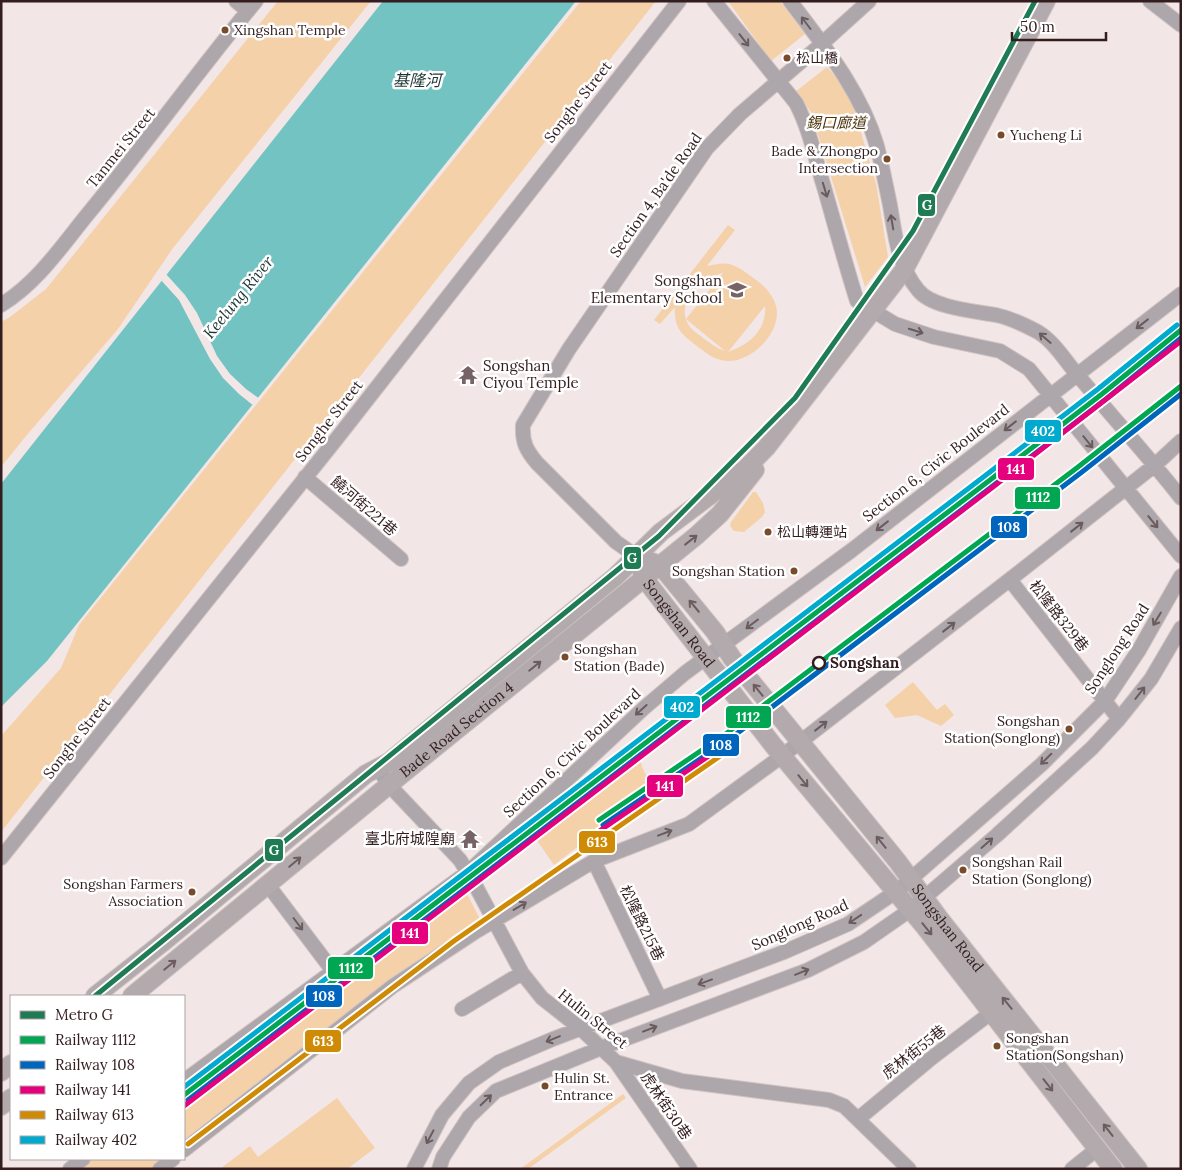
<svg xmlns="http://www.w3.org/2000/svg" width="1182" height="1170" viewBox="0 0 1182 1170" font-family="Lora,'Noto Sans TC',serif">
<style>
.green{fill:#f4d1a9;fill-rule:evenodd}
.water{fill:#73c3c2}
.pier{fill:#f3e6e6}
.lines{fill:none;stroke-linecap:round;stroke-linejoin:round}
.minor-casing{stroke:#d0c3c3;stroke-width:16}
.major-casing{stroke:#d0c3c3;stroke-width:20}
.minor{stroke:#ada6aa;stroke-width:14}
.major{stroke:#b2aaad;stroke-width:18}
.rail-1-casing{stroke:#fff;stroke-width:9}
.rail-2-casing{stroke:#fff;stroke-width:9}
.rail-3-casing{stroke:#fff;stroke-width:9}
.rail-4-casing{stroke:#fff;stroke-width:9}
.rail-5-casing{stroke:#fff;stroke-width:9}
.rail-1{stroke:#00a651;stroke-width:5}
.rail-2{stroke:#0065bd;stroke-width:5}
.rail-3{stroke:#e5007d;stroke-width:5}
.rail-4{stroke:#d08b06;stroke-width:5}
.rail-5{stroke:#00a9ce;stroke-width:5}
.metro-1-casing{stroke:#fff;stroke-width:9}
.metro-1{stroke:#1e7b54;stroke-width:5}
.oneway{stroke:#6a5b5e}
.oneway2{stroke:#6c5c5f}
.bus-dot{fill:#7a4b2a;stroke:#fff;stroke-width:2}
.stop-dot{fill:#fff;stroke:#331d1f;stroke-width:2.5}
.labels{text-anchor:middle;stroke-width:5;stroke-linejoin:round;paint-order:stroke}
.bus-label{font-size:14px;fill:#331d1f;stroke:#fff;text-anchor:start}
.street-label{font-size:15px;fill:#331d1f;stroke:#fff}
.park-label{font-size:15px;font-style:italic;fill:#4c330c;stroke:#fff}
.poi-label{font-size:15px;fill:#331d1f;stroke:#fff;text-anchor:end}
.stop-label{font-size:15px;font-weight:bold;fill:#331d1f;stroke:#fff;text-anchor:start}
.water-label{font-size:16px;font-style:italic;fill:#1b3534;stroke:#fff}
.line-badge{stroke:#fff;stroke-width:2}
.badge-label{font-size:14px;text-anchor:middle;font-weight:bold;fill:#fff}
</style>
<rect width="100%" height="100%" fill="#f3e6e6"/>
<!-- green -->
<path class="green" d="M278,1h93l-198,247 -55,81 -92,107 -25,31v-145l9,-5 36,-28z
M581,1h75l-655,831v-96l60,-68 18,-43z
M728,1h52l25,33 -34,27z
M827,67l19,22 9,23 21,71 12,74 -23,30 -54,-175 -16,-20z
M728,225l7,5 -28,36c22,-5 26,-3 45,11 10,7 20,15 24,29 7,27 -28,61 -55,54 -8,-2 -14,-6 -20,-11 -18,-14 -27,-18 -26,-42l-15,17 -6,-4zM722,273h1l-37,46 39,32c-9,-3 -15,-8 -23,-14 -4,-3 -9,-6 -12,-10 -17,-24 11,-47 32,-54zM765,306c2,24 -16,39 -37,46z
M753,492h3l7,11 2,9 -3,5 -18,15 -10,-1 -4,-5 1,-4z
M913,682l24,28 8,-6 9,11 -13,11 -24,-11 -22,3 -10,-13z
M629,759h11c4,17 8,20 23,28 -14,23 -50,36 -72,50 -13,9 -25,19 -37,28l-18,-26 38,-29z
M459,887l5,1 16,31 -63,44 -233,182v-57l81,-61z
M623,1094l3,4 -98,71h-8z
M337,1098l38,50 -28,21h-127l30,-23 8,11z
M90,1159h75l-13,10h-75z"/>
<!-- water -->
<path class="water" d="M383,1h193l-529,660 -46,46v-223z"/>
<!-- pier -->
<path class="pier" d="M165,273l20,22 12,18 20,43 13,18 16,15 14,10 -6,7 -15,-12 -16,-16 -13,-19 -31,-59 -19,-21z"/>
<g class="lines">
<!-- minor casing -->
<g class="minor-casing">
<path id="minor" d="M236,1l12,10
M714,1l82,102c14,27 19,55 28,84 11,38 21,76 33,114l38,23 39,13 66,14 29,18 152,187
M790,1c34,45 71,90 87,145 5,19 9,40 13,59 5,30 8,61 28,85 14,18 57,21 78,25 14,3 29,10 42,17 18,11 29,32 43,47 33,40 68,78 100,119
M1150,1l31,24
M1,305c36,-22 60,-58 86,-90 58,-70 111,-144 169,-214
M305,477l96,82
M636,556l-20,-14 -79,-79c-11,-13 -15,-21 -14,-38l46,-76 138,-201 33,-34 77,-66 52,-47
M1010,580l109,139
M378,768l11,17 71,75 13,21 49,92 20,25 38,30 36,34 66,19 147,19 15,6 65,63
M1,858l337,-421 341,-436
M594,861l66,138
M268,885l65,86
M462,1009l60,-36
M616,1062l74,107
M184,1081l284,-209 176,-164 41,-35 167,-123 329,-256
M858,1119l71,-59 63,-48
M184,1150l209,-164 82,-54 119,-71 95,-37 93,-68 240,-186 133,-105 26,-24
M70,1169l13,-10
M160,1169l13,-10
M414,1169l28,-54 27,-32 30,-21 54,-23 231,-87 64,-28 49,-33 145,-127 63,-63 34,-51 42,-74
M439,1169l4,-12 26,-40 27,-26 105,-43 207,-78 56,-28 46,-32 87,-75 95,-87 27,-29 32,-40 30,-51
M1072,1169l25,-20"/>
</g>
<!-- major casing -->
<g class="major-casing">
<g id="major">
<path id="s1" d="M649,561l11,4 55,67 17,26 166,204 41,56 199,251"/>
<path id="s2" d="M640,566l4,12 129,167 152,182 188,242"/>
<path d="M95,996l67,-53 204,-169 23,-12 226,-185 46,-45 83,-62 22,-22 138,-178 142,-269"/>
<path id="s3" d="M132,996l269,-221 295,-239 24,-22 35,-44"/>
<path d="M1,1072l10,-8"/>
<path d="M1,1106l10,-8"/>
</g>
</g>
<!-- minor -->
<use href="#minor" class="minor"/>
<!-- major -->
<use href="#major" class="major"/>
<!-- rail-1 casing -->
<g class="rail-1-casing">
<path id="rail-1" d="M599,820l128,-87 351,-266 103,-81
M184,1095l806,-615 112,-86 79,-64"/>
</g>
<!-- rail-2 casing -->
<g class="rail-2-casing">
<path id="rail-2" d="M603,825l128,-87 351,-266 99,-78
M188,1100l806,-615 112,-86 75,-61"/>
</g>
<!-- rail-3 casing -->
<g class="rail-3-casing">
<path id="rail-3" d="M598,832l134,-92
M184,1106l809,-619 188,-146"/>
</g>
<!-- rail-4 casing -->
<g class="rail-4-casing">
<path id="rail-4" d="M188,1144l266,-203 282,-196"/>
</g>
<!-- rail-5 casing -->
<g class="rail-5-casing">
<path id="rail-5" d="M184,1087l802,-612 112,-86 79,-64"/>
</g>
<!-- rail-1 -->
<use href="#rail-1" class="rail-1"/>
<!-- rail-2 -->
<use href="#rail-2" class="rail-2"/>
<!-- rail-3 -->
<use href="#rail-3" class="rail-3"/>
<!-- rail-4 -->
<use href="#rail-4" class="rail-4"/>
<!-- rail-5 -->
<use href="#rail-5" class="rail-5"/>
<!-- metro-1 casing -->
<g class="metro-1-casing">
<path id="metro-1" d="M95,996l564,-460 136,-138 118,-167 122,-230"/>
</g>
<!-- metro-1 -->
<use href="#metro-1" class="metro-1"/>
</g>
<!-- one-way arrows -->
<defs><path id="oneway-shaft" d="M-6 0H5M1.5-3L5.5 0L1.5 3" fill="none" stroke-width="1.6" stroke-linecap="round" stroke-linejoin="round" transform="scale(1.25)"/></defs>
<g class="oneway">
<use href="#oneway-shaft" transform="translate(806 23) rotate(-127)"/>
<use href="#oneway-shaft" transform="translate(744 40) rotate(52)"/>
<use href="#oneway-shaft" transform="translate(825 190) rotate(73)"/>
<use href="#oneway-shaft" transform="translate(892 222) rotate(-100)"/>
<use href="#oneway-shaft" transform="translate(1142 324) rotate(142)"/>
<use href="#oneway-shaft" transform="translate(916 331) rotate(17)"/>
<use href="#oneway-shaft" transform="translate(1045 338) rotate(-139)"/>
<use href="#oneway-shaft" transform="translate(1010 426) rotate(142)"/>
<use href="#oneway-shaft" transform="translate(1088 442) rotate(51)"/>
<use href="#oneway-shaft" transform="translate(1153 522) rotate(51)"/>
<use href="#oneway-shaft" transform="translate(882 526) rotate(142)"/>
<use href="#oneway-shaft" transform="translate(1077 527) rotate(-38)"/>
<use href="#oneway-shaft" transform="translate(1157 619) rotate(121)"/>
<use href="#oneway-shaft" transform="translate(752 624) rotate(143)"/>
<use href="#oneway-shaft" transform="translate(949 627) rotate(-38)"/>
<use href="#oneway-shaft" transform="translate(1140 693) rotate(-52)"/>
<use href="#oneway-shaft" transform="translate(641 710) rotate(138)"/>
<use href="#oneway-shaft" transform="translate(821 726) rotate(-38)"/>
<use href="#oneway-shaft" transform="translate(1046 759) rotate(135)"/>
<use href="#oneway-shaft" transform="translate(665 833) rotate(-21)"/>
<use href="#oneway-shaft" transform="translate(987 843) rotate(-41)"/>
<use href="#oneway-shaft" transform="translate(520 906) rotate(-31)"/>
<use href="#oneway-shaft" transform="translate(855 919) rotate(146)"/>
<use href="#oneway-shaft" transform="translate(298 924) rotate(53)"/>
<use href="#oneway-shaft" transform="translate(802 972) rotate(-22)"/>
<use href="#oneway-shaft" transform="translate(705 982) rotate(160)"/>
<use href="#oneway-shaft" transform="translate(650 1029) rotate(-21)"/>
<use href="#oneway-shaft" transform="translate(553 1039) rotate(158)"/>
<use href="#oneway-shaft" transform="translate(486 1100) rotate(-44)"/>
<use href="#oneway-shaft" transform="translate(430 1137) rotate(118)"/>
</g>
<g class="oneway2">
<use href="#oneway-shaft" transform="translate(691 540) rotate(-38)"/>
<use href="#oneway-shaft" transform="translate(694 606) rotate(-130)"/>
<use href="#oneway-shaft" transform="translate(535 666) rotate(-39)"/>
<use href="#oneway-shaft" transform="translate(758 690) rotate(-129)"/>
<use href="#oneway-shaft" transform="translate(803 781) rotate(51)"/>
<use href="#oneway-shaft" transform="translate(881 842) rotate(-129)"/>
<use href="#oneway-shaft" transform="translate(295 862) rotate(-40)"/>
<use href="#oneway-shaft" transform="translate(927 929) rotate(51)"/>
<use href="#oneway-shaft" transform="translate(170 965) rotate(-39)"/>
<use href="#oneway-shaft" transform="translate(1007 1003) rotate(-129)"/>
<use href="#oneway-shaft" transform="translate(1048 1085) rotate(52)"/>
<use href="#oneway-shaft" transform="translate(1108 1130) rotate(-128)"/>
</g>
<!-- icons -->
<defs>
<g id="school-bare" transform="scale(1.5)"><path d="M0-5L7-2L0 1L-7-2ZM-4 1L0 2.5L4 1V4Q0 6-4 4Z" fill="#766365" stroke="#fff" stroke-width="2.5" paint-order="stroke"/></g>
<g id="temple-bare" transform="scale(1.5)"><path d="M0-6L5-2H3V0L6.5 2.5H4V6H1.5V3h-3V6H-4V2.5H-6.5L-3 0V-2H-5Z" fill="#766365" stroke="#fff" stroke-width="2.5" paint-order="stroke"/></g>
</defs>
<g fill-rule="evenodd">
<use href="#school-bare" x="737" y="290"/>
<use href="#temple-bare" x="468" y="375"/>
<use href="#temple-bare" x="470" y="839"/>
</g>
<!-- markers -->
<g class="bus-dot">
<circle cx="225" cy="30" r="4.5"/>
<circle cx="787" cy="58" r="4.5"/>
<circle cx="1001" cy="135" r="4.5"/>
<circle cx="887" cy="159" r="4.5"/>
<circle cx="768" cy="532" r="4.5"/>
<circle cx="794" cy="571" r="4.5"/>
<circle cx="565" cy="657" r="4.5"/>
<circle cx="1069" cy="729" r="4.5"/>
<circle cx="963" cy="870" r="4.5"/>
<circle cx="192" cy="892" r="4.5"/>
<circle cx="997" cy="1046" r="4.5"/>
<circle cx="545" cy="1086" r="4.5"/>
</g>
<circle class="stop-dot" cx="819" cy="663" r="6"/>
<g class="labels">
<!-- bus labels -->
<g class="bus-label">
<text x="234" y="35">Xingshan Temple</text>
<text x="796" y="63">松山橋</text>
<text x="1010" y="140">Yucheng Li</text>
<text x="878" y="156" text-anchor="end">Bade &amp; Zhongpo<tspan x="878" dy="17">Intersection</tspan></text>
<text x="777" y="537">松山轉運站</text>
<text x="785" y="576" text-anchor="end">Songshan Station</text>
<text x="574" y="654">Songshan<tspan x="574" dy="17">Station (Bade)</tspan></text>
<text x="1060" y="726" text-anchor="end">Songshan<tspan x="1060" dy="17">Station(Songlong)</tspan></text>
<text x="972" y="867">Songshan Rail<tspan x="972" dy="17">Station (Songlong)</tspan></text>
<text x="183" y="889" text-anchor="end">Songshan Farmers<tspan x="183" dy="17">Association</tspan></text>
<text x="1006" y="1043">Songshan<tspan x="1006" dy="17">Station(Songshan)</tspan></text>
<text x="554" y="1083">Hulin St.<tspan x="554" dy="17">Entrance</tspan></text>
</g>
<!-- street labels -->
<g class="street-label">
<text transform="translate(578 102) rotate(-52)" y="5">Songhe Street</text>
<text transform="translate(121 148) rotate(-51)" y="5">Tanmei Street</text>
<text transform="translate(656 195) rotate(-55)" y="5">Section 4, Ba'de Road</text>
<text transform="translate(329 421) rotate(-52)" y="5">Songhe Street</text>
<text transform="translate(936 463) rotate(-38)" y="5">Section 6, Civic Boulevard</text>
<text transform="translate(364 506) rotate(41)" y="5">饒河街221巷</text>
<text transform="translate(1059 616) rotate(52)" y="5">松隆路329巷</text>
<text dy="5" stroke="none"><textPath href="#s2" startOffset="70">Songshan Road</textPath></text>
<text transform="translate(1117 649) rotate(-57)" y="5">Songlong Road</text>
<text dy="5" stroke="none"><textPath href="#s3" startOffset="420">Bade Road Section 4</textPath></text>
<text transform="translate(77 738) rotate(-52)" y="5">Songhe Street</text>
<text transform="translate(572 753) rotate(-43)" y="5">Section 6, Civic Boulevard</text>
<text transform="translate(642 923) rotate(64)" y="5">松隆路215巷</text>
<text transform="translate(800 925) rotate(-24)" y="5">Songlong Road</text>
<text dy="5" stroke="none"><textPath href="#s1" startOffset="475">Songshan Road</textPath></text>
<text transform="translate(593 1019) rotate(39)" y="5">Hulin Street</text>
<text transform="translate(914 1052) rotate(-38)" y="5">虎林街55巷</text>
<text transform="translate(666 1106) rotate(56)" y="5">虎林街30巷</text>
</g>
<!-- park labels -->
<g class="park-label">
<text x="836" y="128">錫口廊道</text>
</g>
<!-- poi labels -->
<g class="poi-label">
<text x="722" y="286">Songshan<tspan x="722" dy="17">Elementary School</tspan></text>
<text x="483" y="371" text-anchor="start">Songshan<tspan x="483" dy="17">Ciyou Temple</tspan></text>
<text x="455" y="844">臺北府城隍廟</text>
</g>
<!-- stop labels -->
<g class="stop-label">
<text x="830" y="668">Songshan</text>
</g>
<!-- water labels -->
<g class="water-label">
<text x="417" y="86">基隆河</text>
<text transform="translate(238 297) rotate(-51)" y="6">Keelung River</text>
</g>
</g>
<g class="line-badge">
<rect x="917" y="193" width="19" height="24" rx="5" fill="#1e7b54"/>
<rect x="1024" y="419" width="38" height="24" rx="5" fill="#00a9ce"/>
<rect x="997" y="457" width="38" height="24" rx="5" fill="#e5007d"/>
<rect x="1014" y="486" width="47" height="24" rx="5" fill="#00a651"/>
<rect x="990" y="515" width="38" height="24" rx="5" fill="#0065bd"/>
<rect x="623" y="546" width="19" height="24" rx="5" fill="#1e7b54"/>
<rect x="663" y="695" width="38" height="24" rx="5" fill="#00a9ce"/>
<rect x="725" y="705" width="47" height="24" rx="5" fill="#00a651"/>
<rect x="702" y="733" width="38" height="24" rx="5" fill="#0065bd"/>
<rect x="646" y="774" width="38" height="24" rx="5" fill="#e5007d"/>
<rect x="578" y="830" width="38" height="24" rx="5" fill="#d08b06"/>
<rect x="264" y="838" width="20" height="24" rx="5" fill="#1e7b54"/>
<rect x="391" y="921" width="38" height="24" rx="5" fill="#e5007d"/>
<rect x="327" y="956" width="47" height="24" rx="5" fill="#00a651"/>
<rect x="305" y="984" width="38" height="24" rx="5" fill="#0065bd"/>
<rect x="304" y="1029" width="38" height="24" rx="5" fill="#d08b06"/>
</g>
<g class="badge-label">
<text x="927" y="210">G</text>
<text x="1043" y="436">402</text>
<text x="1016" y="474">141</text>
<text x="1038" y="502">1112</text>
<text x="1009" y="532">108</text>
<text x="632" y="563">G</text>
<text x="682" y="712">402</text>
<text x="748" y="722">1112</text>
<text x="721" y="750">108</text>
<text x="665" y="791">141</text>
<text x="597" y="847">613</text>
<text x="274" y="855">G</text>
<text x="410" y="938">141</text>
<text x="351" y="973">1112</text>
<text x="324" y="1001">108</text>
<text x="323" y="1046">613</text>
</g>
<!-- border -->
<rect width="1182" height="1170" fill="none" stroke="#331d1f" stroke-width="5"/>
<!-- legend -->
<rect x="10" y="995" width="175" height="165" fill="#ffffff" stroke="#ada5a5"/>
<rect x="20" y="1011" width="25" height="8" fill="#1e7b54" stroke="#ada5a5"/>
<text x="55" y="1020" font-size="15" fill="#331d1f">Metro G</text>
<rect x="20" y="1036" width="25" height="8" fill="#00a651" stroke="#ada5a5"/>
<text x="55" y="1045" font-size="15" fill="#331d1f">Railway 1112</text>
<rect x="20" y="1061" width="25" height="8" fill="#0065bd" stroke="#ada5a5"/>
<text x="55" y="1070" font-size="15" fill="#331d1f">Railway 108</text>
<rect x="20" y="1086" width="25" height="8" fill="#e5007d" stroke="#ada5a5"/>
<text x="55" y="1095" font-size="15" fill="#331d1f">Railway 141</text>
<rect x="20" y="1111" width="25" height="8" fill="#d08b06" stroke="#ada5a5"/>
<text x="55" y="1120" font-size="15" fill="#331d1f">Railway 613</text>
<rect x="20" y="1136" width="25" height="8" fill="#00a9ce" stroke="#ada5a5"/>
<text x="55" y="1145" font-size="15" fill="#331d1f">Railway 402</text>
<!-- scale -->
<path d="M1012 32v8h94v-8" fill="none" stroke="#331d1f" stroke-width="2.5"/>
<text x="1020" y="32" font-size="15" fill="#331d1f" stroke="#ffffff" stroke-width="4" paint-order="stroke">50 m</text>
</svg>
